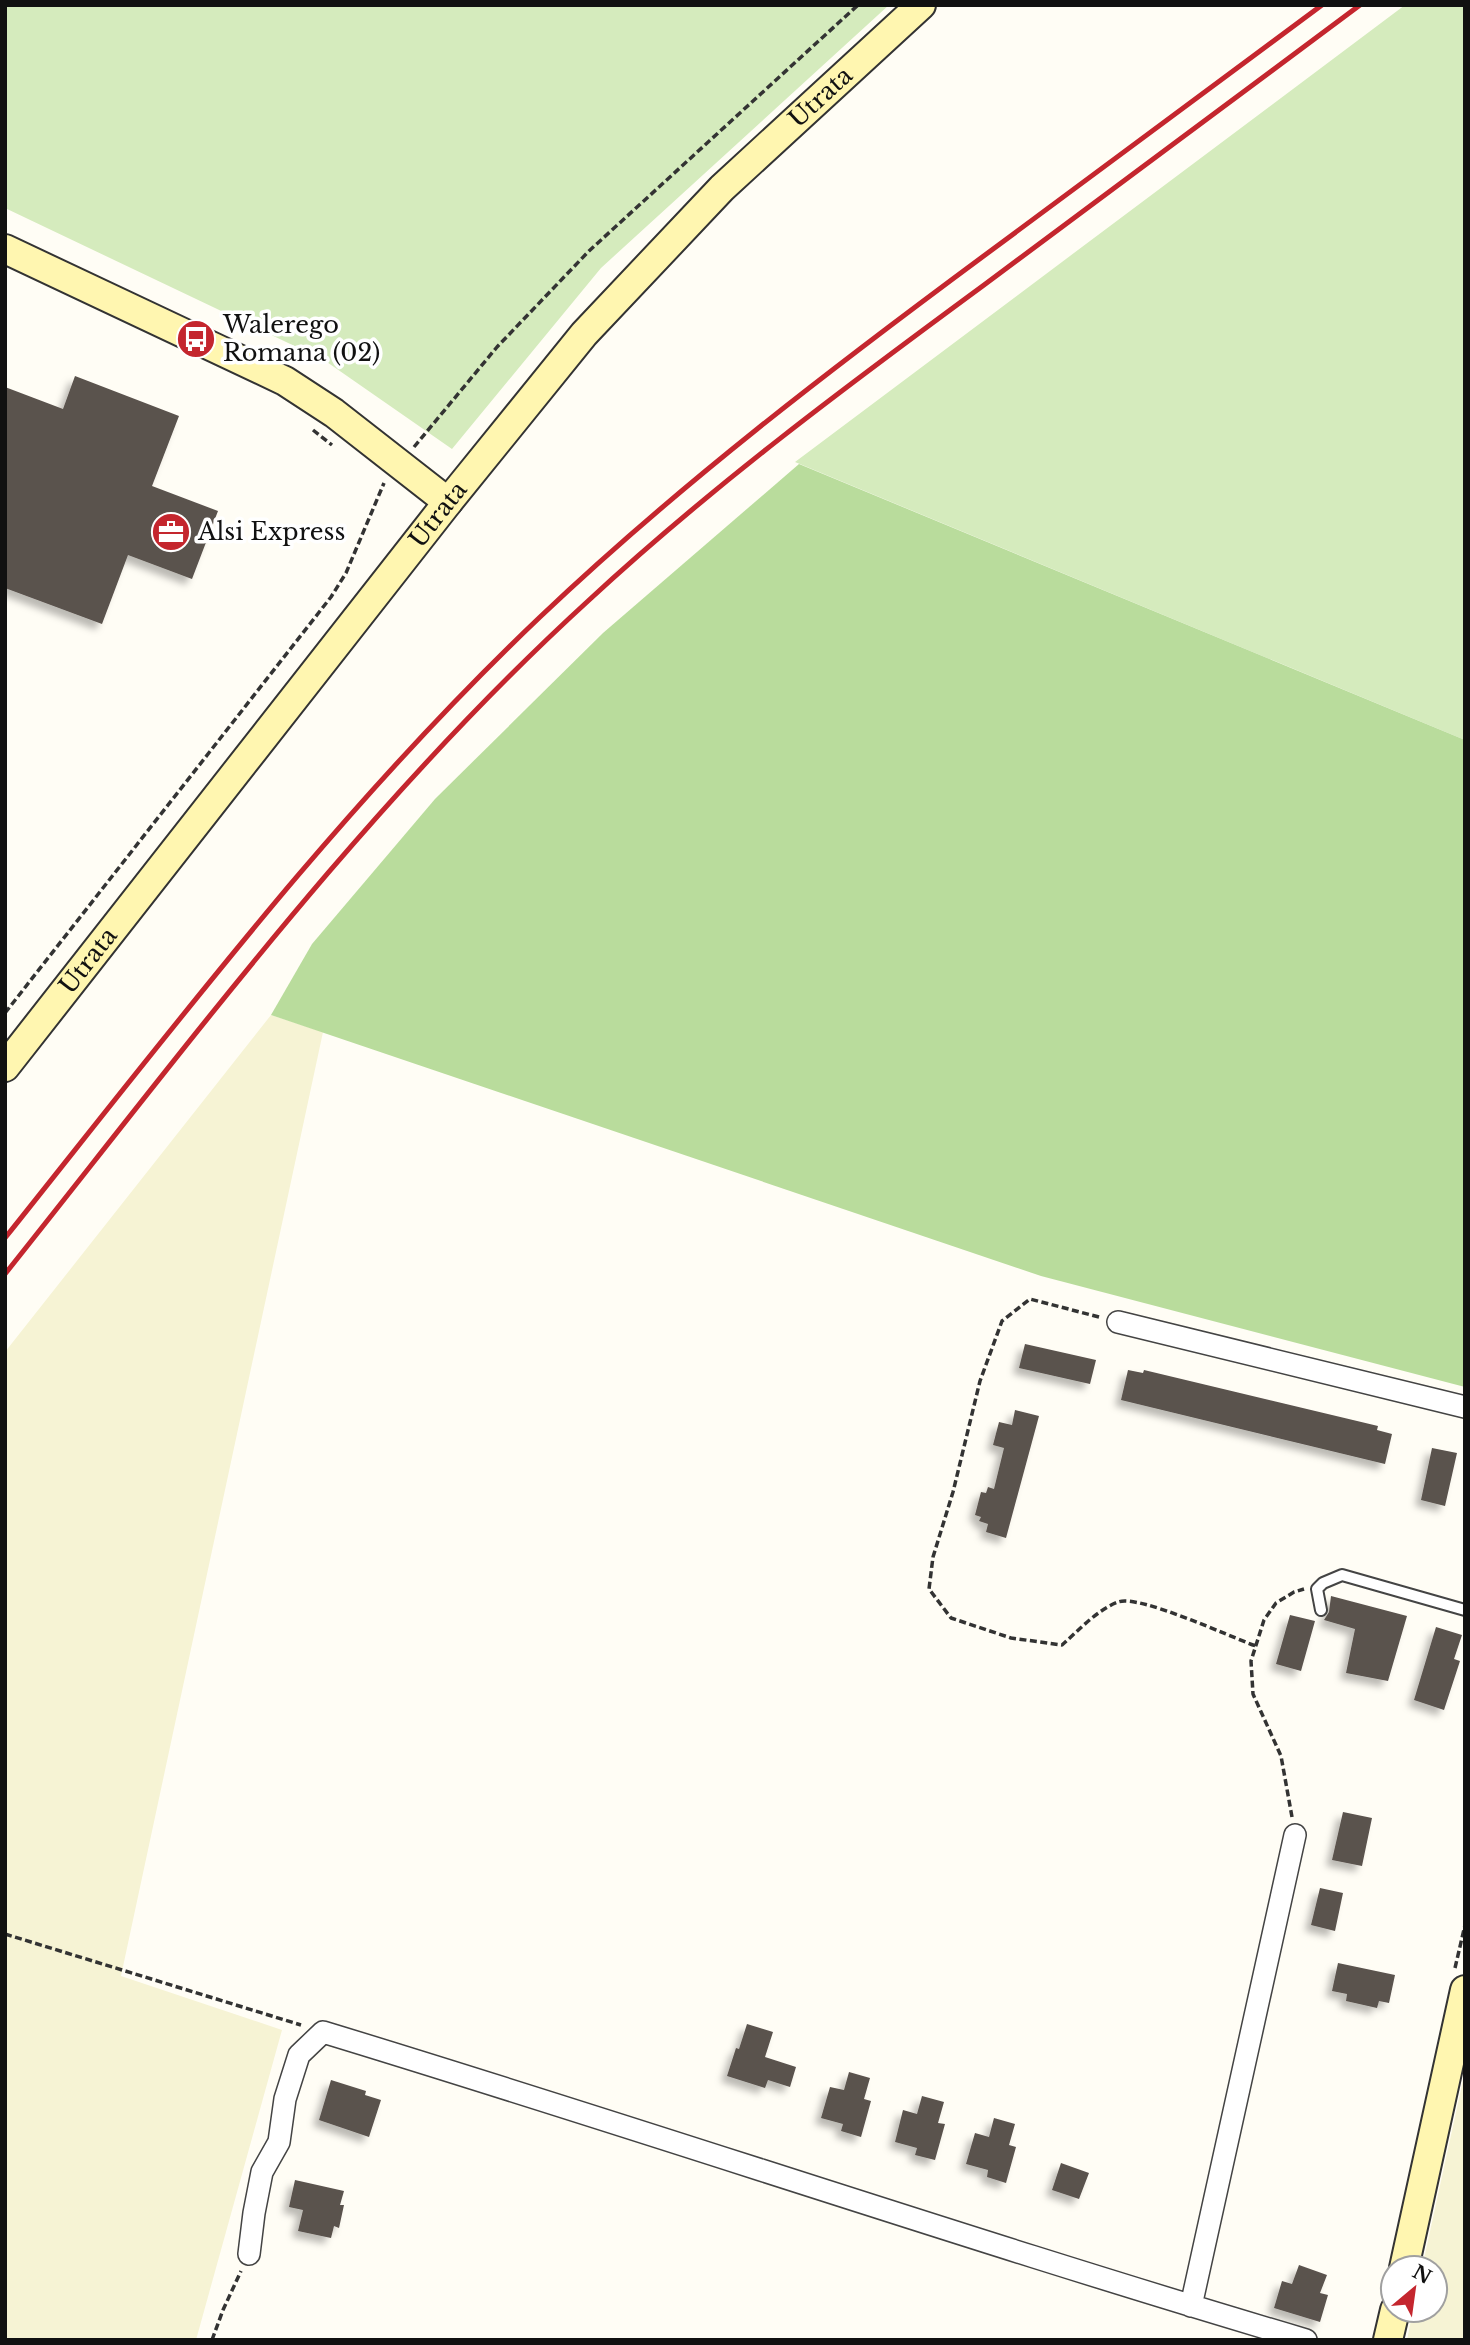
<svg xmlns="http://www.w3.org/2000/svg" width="1470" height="2345" viewBox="0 0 1470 2345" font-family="'Libre Baskerville',serif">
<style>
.farmland{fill:#f6f3d4}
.green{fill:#d5ebbd}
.forest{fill:#b9dc9c}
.building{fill:#5a524d;filter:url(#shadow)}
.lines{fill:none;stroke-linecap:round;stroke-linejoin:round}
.lane-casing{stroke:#444;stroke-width:14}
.street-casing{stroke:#444;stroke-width:24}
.secondary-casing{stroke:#333;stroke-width:32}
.path{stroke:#333;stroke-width:3.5;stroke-dasharray:7 3.5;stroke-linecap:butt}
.lane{stroke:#fff;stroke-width:10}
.street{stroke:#fff;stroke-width:21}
.secondary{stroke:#fff6b0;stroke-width:28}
.rail{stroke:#c4262e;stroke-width:5}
.labels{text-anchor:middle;stroke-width:7;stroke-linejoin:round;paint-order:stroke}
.street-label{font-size:24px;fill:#111;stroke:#fff}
.poi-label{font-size:24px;fill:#111;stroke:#fff;text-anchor:start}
</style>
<defs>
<filter id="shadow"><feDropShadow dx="-6" dy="6" stdDeviation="3.5" flood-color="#0004"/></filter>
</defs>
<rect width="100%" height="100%" fill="#fffdf5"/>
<!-- farmland -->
<path class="farmland" d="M271,1015l52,17 -202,944 161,54 -86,310h-191v-988z
M1465,2071v269h-58l6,-30h22v-42h-13z"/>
<!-- green -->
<path class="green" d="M5,5h884l-288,263 -149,181 -128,-89 -319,-152z
M1405,5h60v735l-670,-278z"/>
<!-- forest -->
<path class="forest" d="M799,464l666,276v647l-424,-111 -770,-261 41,-71 123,-145 168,-166z"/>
<!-- building -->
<path class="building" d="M75,376l104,40 -27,70 66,25 -26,68 -64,-24 -26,69 -97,-36v-201l58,22z
M1025,1344l71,16 -6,24 -71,-16z
M1128,1370l15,3 1,-3 234,56 -1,4 15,4 -7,30 -264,-64z
M1015,1410l24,6 -33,122 -20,-6 2,-8 -9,-3 2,-4 -6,-2 6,-23 5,1 2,-6 6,2 10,-41 -11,-3 6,-23 13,3z
M1432,1448l25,5 -12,53 -24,-6z
M1331,1596l76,20 -19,65 -42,-8 9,-44 -31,-9 5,-8z
M1290,1615l25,6 -14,50 -25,-7z
M1436,1627l26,8 -8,24 6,2 -16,49 -30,-10z
M1343,1812l29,6 -10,48 -30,-6z
M1320,1888l23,5 -8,38 -24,-6z
M1338,1963l57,12 -6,28 -10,-2 -2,7 -31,-7 1,-7 -15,-3z
M747,2024l26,8 -8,25 31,10 -6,20 -22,-7 -3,8 -38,-12 9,-28 3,1z
M849,2072l21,6 -6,21 7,2 -10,36 -20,-6 2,-7 -22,-6 9,-31 14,3z
M331,2080l35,11 -1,4 16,5 -12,37 -50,-17z
M922,2096l22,6 -6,21 7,1 -10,36 -20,-5 2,-7 -22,-6 8,-32 14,4z
M994,2118l21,6 -6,21 7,2 -10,36 -19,-6 1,-7 -22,-6 9,-31 14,4z
M1061,2163l28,10 -10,26 -27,-9z
M295,2180l49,11 -4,14h4l-5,23 -5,-2 -3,12 -33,-7 5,-21 -14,-3z
M1299,2265l28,10 -7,18 8,2 -8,27 -46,-14 8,-27 10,3z"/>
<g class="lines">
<!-- lane casing -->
<g class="lane-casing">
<path id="lane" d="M1321,1610l-4,-21 6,-6 19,-8 123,35"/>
</g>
<!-- street casing -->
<g class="street-casing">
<path id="street" d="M1118,1322l347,85
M249,2254l5,-41 8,-41 17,-30 6,-43 14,-44 24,-23c329,100 654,211 983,308
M1191,2306l104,-471"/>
</g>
<!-- secondary casing -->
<g class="secondary-casing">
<g id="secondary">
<path d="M5,249l280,132 49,32 114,89"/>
<path id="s1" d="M5,1067l443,-565 136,-168 138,-146 199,-183"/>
<path d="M1404,2268l61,-278"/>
<path d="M1388,2340l7,-30"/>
</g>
</g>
<!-- path -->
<path class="path" d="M313,430l19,15
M414,447l83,-100 92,-96 269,-246
M5,1013l326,-416 15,-24 38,-90
M1099,1317l-69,-18 -28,22 -22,60 -27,111 -20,65 -4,32 22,29 60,20 51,7c17,-15 35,-35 56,-43 21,-8 112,35 138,44
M1292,1817l-11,-61 -28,-62 -2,-33 13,-41 12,-17 18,-11 10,-3
M5,1934l296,91
M1455,1968l10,-43
M212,2340l11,-30 18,-39"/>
<!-- lane -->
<use href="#lane" class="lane"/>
<!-- street -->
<use href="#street" class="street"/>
<!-- secondary -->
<use href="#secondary" class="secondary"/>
<!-- rail -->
<path class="rail" d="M5,1238c171,-214 336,-432 535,-621 139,-132 291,-248 445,-362 112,-83 224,-166 337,-250
M5,1274c185,-232 363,-472 583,-673 124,-115 260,-216 396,-316 125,-93 251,-187 376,-280"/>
</g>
<!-- icons -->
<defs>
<g id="bus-disc" transform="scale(2.0125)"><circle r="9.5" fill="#c4262e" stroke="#fff"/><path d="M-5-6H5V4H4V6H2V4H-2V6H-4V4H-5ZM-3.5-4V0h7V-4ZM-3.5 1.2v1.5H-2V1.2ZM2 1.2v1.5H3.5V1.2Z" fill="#fff"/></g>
<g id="office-disc" transform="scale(2.0125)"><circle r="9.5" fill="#c4262e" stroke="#fff"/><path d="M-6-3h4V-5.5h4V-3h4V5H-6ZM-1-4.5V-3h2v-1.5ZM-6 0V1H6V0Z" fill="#fff"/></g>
</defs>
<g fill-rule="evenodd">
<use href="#bus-disc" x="196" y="339"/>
<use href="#office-disc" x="171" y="532"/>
</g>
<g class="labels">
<!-- street labels -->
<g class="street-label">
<text dy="8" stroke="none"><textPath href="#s1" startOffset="1269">Utrata</textPath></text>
<text dy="8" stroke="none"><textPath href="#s1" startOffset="702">Utrata</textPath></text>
<text dy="8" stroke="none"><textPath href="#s1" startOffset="135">Utrata</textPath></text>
</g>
<!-- poi labels -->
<g class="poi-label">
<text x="223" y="333">Walerego<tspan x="223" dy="28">Romana (02)</tspan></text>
<text x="198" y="540">Alsi Express</text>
</g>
</g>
<!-- border -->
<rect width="1470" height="2345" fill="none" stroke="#111111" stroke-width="14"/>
<!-- north arrow -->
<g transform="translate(1414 2289) rotate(29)"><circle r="33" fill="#ffffff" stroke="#a0a0a0" stroke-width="2"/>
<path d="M0-5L12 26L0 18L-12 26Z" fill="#c4262e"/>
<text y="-10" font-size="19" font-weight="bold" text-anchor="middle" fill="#111111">N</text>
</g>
</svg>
